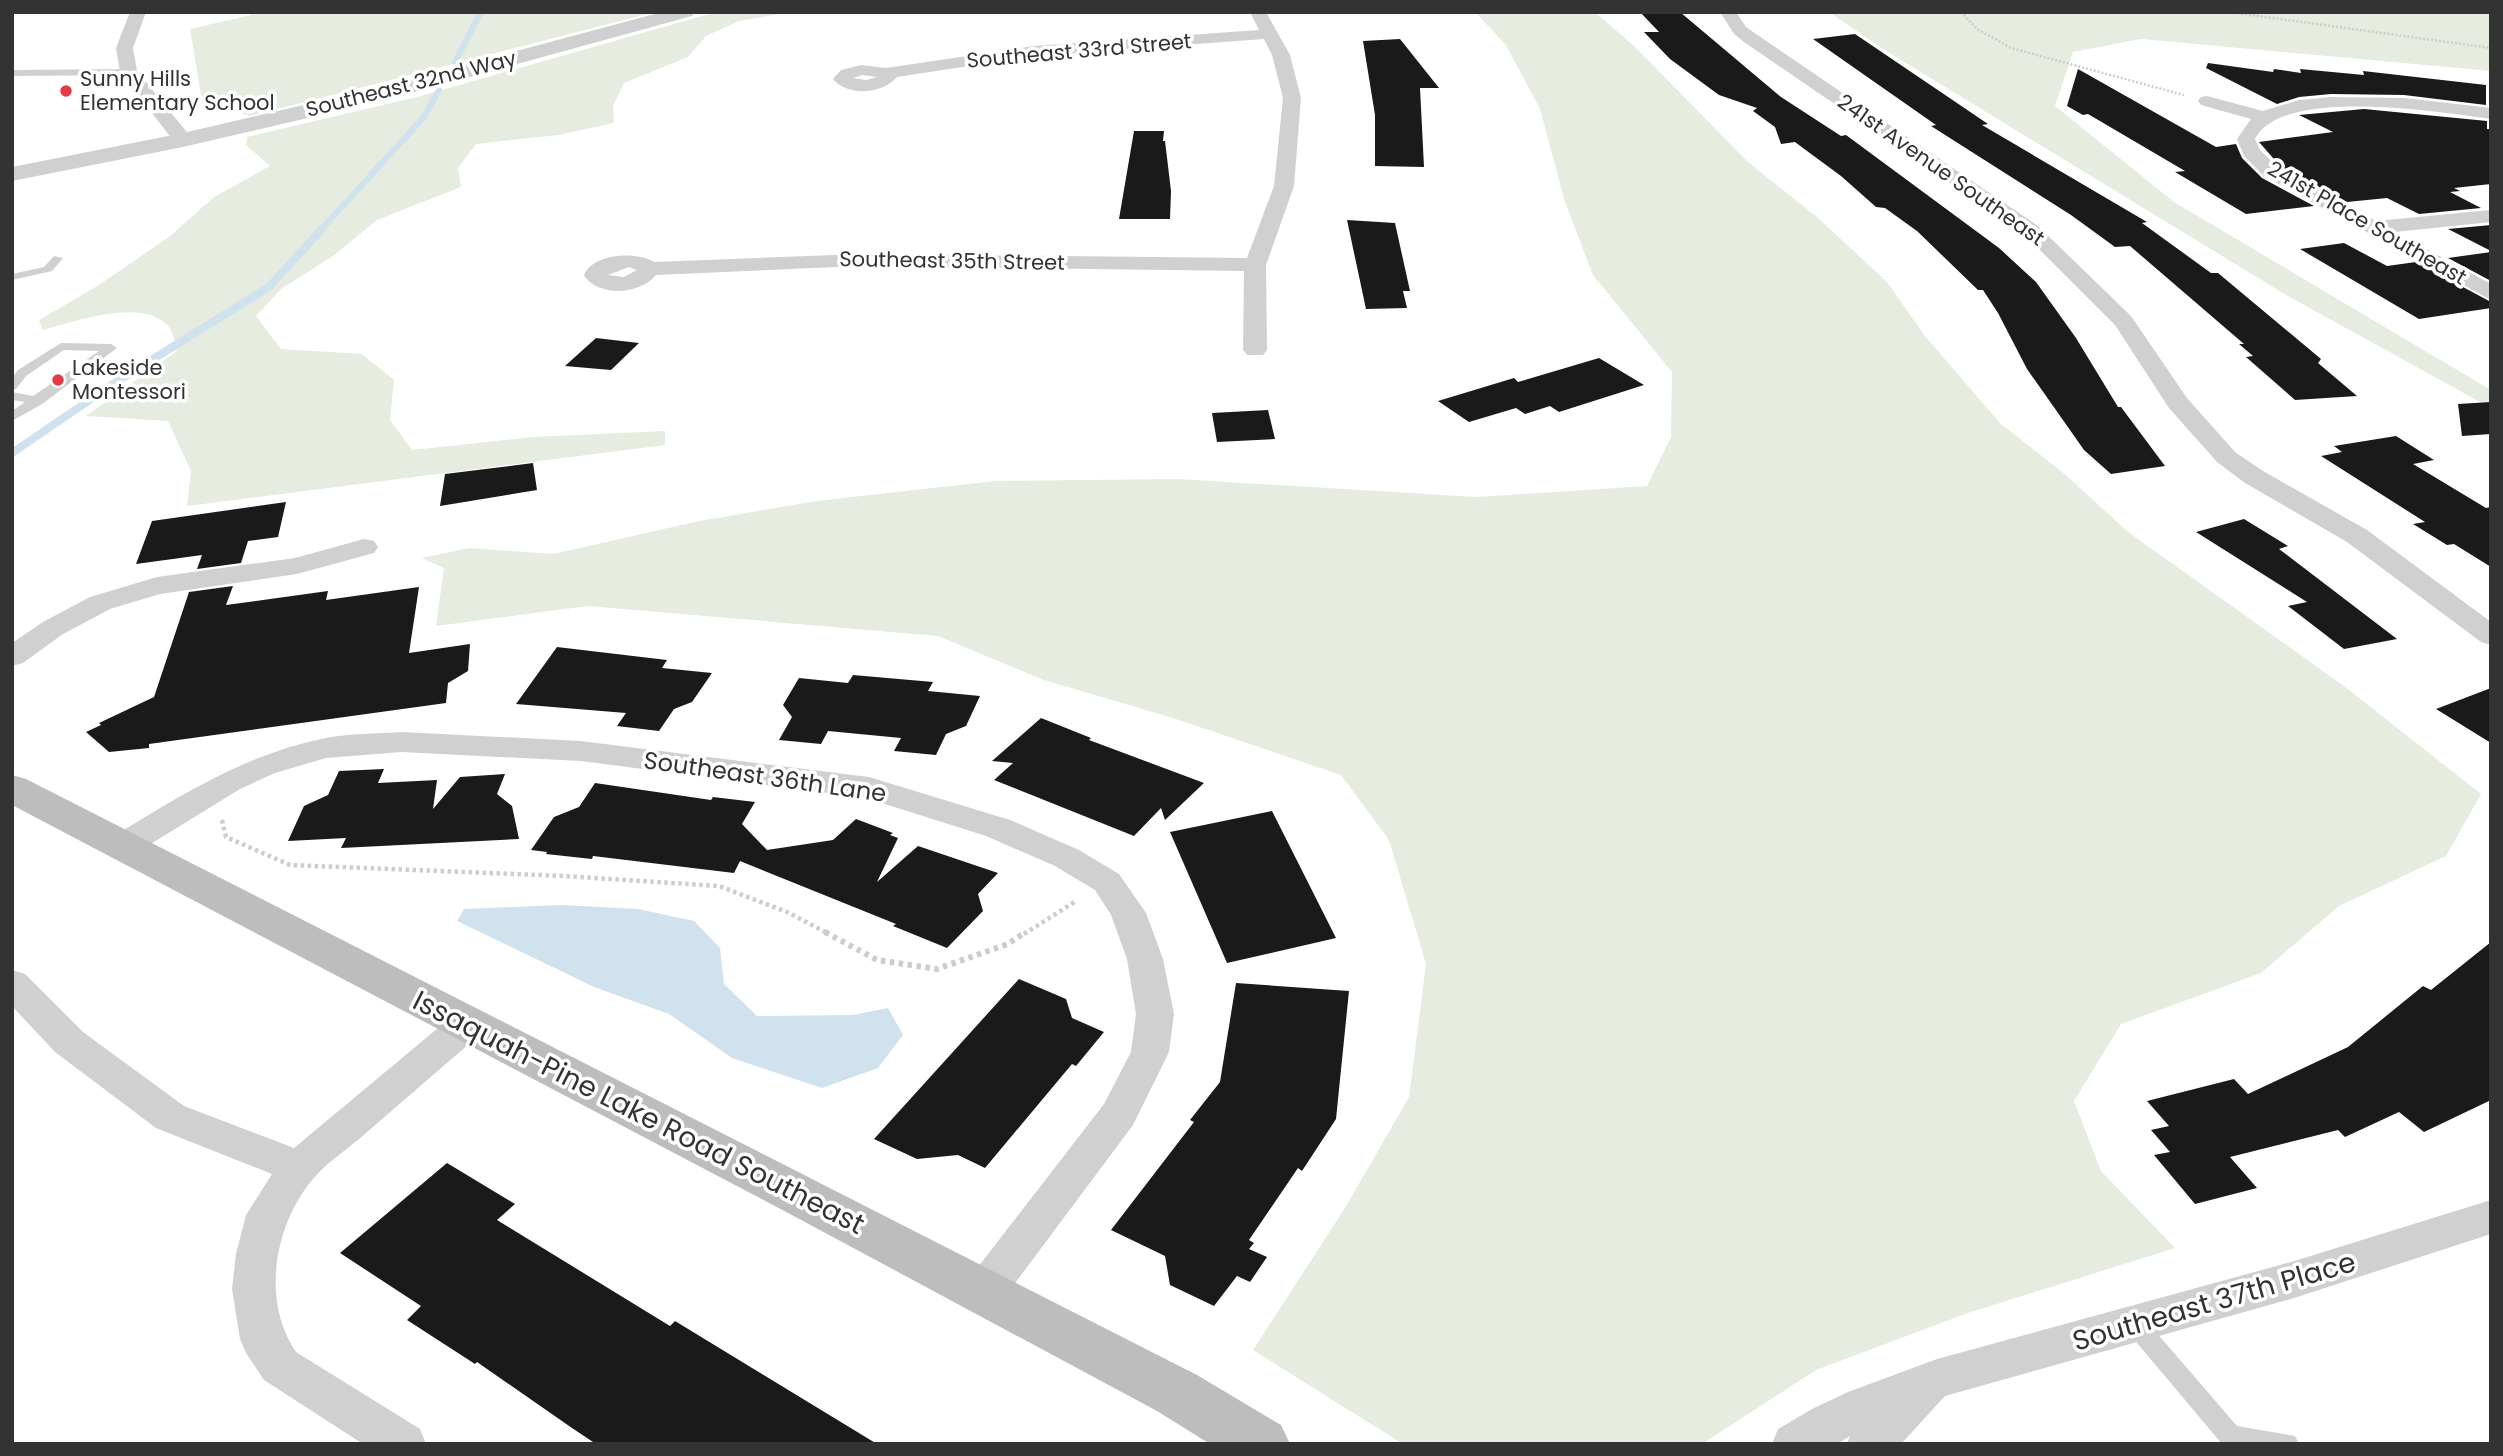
<svg xmlns="http://www.w3.org/2000/svg" width="2503" height="1456" viewBox="0 0 2503 1456" font-family="Poppins,sans-serif">
<style>
.green{fill:#e6ecdf}
.water{fill:#cfe2ee}
.lines{fill:none;stroke-linecap:round;stroke-linejoin:round}
.stream-far1{stroke:#cfe2ee;stroke-width:6}
.stream{stroke:#cfe2ee;stroke-width:8}
.building{fill:#1a1a1a}
.path-far2{stroke:#cdcdcd;stroke-width:2.5;stroke-dasharray:2 2;stroke-linecap:butt}
.path-far1{stroke:#cdcdcd;stroke-width:4.5;stroke-dasharray:3.5 3.5;stroke-linecap:butt}
.path{stroke:#cdcdcd;stroke-width:6;stroke-dasharray:4.5 4.5;stroke-linecap:butt}
.service{fill:#d0d0d0;fill-rule:evenodd}
.minor{fill:#d0d0d0;fill-rule:evenodd}
.tertiary{fill:#d0d0d0;fill-rule:evenodd}
.secondary{fill:#bdbdbd;fill-rule:evenodd}
.poi-dot{fill:#e63946;stroke:#fff;stroke-width:2.5}
.labels{text-anchor:middle;stroke-width:7;stroke-linejoin:round;paint-order:stroke}
.far-street-label{font-size:21px;fill:#333;stroke:#fff}
.far-poi-label{font-size:21px;fill:#333;stroke:#fff;text-anchor:start}
.street-label{font-size:24px;fill:#333;stroke:#fff}
.near-street-label{font-size:28px;fill:#333;stroke:#fff}
</style>
<rect width="100%" height="100%" fill="#fff"/>
<!-- green -->
<path class="green" d="M252,12h403l-405,104 -48,-15 -12,-72 61,-14z
M716,12h75l-52,9 -33,15 -18,21 -64,26 -11,23 1,17 -56,12 -82,9 -18,24 3,19 -84,33 -44,36 -52,33 -25,27 25,33 81,5 32,26 -4,40 22,30 121,-13 132,-6v14l-478,61 4,-35 -23,-50 -82,-5 91,-65c-2,-7 -4,-20 -9,-25 -25,-29 -94,-4 -125,4l-4,-10 60,-35 70,-48 45,-40 56,-31 -24,-21 1,-8 170,-40z
M1475,12h120l40,35 113,115 69,55 70,65 38,54 75,87 67,53 61,56 216,154 137,108 -35,62 -107,50 -78,67 -140,51 -47,77 27,70 74,77 -210,66 -149,56 -114,74h-299l-150,-94 92,-142 64,-111 17,-133 -37,-124 -48,-65 -165,-56 -132,-39 -106,-44 -350,-30 -152,20 8,-58 -22,-10 47,-10 84,6 146,-33 118,-20 178,-20 183,-2 298,18 171,-11 24,-49 1,-65 -79,-97 -28,-73 -25,-93 -34,-64z
M1829,12h662v59l-350,-32 -68,13 -18,54 119,96 317,188v18l-205,-113 -403,-246z"/>
<!-- water -->
<path class="water" d="M561,905l77,4 56,12 26,27 4,36 33,32 96,-1 35,-7 15,27 -25,33 -56,20 -90,-30 -63,-44 -75,-27 -137,-66 7,-12z"/>
<g class="lines">
<!-- stream-far1 -->
<path class="stream-far1" d="M455,62l26,-50
M319,232l105,-115 15,-27"/>
<!-- stream -->
<path class="stream" d="M12,453l104,-71 153,-95 52,-57"/>
</g>
<!-- building -->
<path class="building" d="M1640,12h40l101,85 60,39 5,-1 153,113 37,34 40,56 42,69h3l44,59 -54,8 -27,-24 -57,-81 -29,-56 -15,-23h-5l-61,-59 -32,-23 -9,-1 -35,-31 -38,-28 -8,-6 -14,2 -6,-17 -22,-16 4,-3 -38,-13 -49,-36 -26,-27h15z
M1855,34l133,90 -6,1 165,97 -5,1 69,50h7l103,86 -3,4 39,33 -62,4 -49,-43 7,-1 -14,-12h5l-114,-98 -15,1 -44,-32 -140,-89 5,-1 -123,-86z
M1400,39l39,49h-19l4,79 -49,-1v-51l-12,-74z
M2208,63l65,9 1,-3 27,4 -1,-4 64,6 -1,-4 123,14v20l-82,-10 -73,-1 -32,3 -22,7 -71,-36z
M2078,69l138,78 20,-3 6,14 20,20 52,28 -68,8 -71,-42 10,-1 -97,-57 -5,1 -16,-9z
M2364,109l123,12v8h4v55l-37,4 6,3 -10,1 31,16 -62,6 -32,-16 -40,4 -67,-36 -21,-24 74,-10 -34,-17z
M1134,131h30l-1,10h2l6,50 -1,28h-51z
M1347,220l48,3 15,68h-7l4,17 -41,1z
M2491,225v26l-43,-22z
M2344,243l43,23 29,-4 75,40v6l-72,11 -119,-70z
M2491,252v29l-43,-23z
M596,338l43,5 -28,27 -46,-4z
M1599,358l45,27 -85,27 -9,-6 -25,8 -9,-6 -47,14 -31,-21 76,-23 4,4z
M2491,402v32l-29,2 -4,-32z
M1268,410l7,29 -58,3 -5,-29z
M2396,436l38,24 -21,4 73,44 5,-1v60l-37,-23 -7,1 -34,-21 12,-2 -104,-66 21,-4 -8,-6z
M533,463l4,27 -97,16 5,-32z
M286,502l-8,35 -30,4 -7,22 -44,6 5,-14 -66,9 16,-43z
M2244,519l44,27 -9,3 118,90 -53,10 -56,-43 19,-4 -111,-70z
M233,586l-7,19 102,-14 -2,9 93,-13 -10,66 61,-9 -2,27 -20,12 -2,20 -297,41v4l-40,4 -23,-20 15,-7 -2,-2 55,-26 35,-105z
M557,647l110,13 -5,8 50,5 -20,29 -18,7 -15,22 -42,-5 9,-13 -110,-9z
M853,675l80,7 -5,9 52,5 -14,30 -20,8 -10,21 -42,-4 7,-13 -73,-7 -7,13 -42,-4 13,-23 -9,-12 16,-27 49,5z
M2491,688v55l-55,-34z
M1041,718l50,20 -2,2 115,43 -39,37 -4,-12 -27,28 -140,-56 19,-17 -21,-2z
M384,769l-6,14 59,-3 -4,29 27,-32 45,-3 -8,20 15,12 7,33 -178,9 5,-10 -58,3 16,-35 24,-11 11,-24z
M595,783l116,17 2,-3 42,5 -13,22 25,26 66,-10 23,-21 37,14 -3,2 8,3 -21,44 41,-36 80,27 -20,21 5,17 -36,37 -54,-22 3,-2 -156,-63 -6,12 -141,-17 -1,3 -46,-5 1,-2 -16,-2 23,-33 25,-10z
M1272,811l64,127 -109,25 -57,-131z
M2491,942v158l-67,32 -25,-20 -54,25 -7,-7 -108,27 27,31 -62,16 -41,-49 16,-3 -19,-22 18,-4 -22,-25 87,-22 14,15 100,-47 75,-61 8,4z
M1019,979l47,20 6,19 32,14 -28,34 -4,-2 -87,104 -27,-13 -41,4 -43,-20z
M1236,983l113,8 -13,128 -34,52 -4,-3 -49,72 5,3 -5,6 18,8 -17,25 -13,-6 -23,30 -44,-21 -5,-29 -54,-26 83,-108 -4,-2 30,-38z
M447,1163l68,41 -18,16 173,106 5,-5 202,123h-281l-24,-16 -95,-66 -2,2 -68,-44 14,-14 -81,-53z"/>
<g class="lines">
<!-- path-far2 -->
<path class="path-far2" d="M1961,12l16,17 34,19 173,47
M2229,12l262,36"/>
<!-- path-far1 -->
<path class="path-far1" d="M222,820l4,17 64,28 274,11 155,10 68,26 42,22
M1024,934l52,-33"/>
<!-- path -->
<path class="path" d="M825,932l52,28 60,9 71,-25 18,-12"/>
<!-- service -->
<path class="service" d="M12,70l117,-1 4,3 -4,3 -117,1z
M54,256l9,2 -11,13 -40,9v-6l32,-7z
M61,343l50,1 6,4 -75,56 -30,17v-10l13,-9 -13,-2v-8l21,4 66,-45 -35,-1 -38,26 -10,13 -4,1v-12l6,-8z
M2135,1314l8,3 94,109 58,10 4,8h-77l-95,-113 -3,-7 3,-7z"/>
<!-- minor -->
<path class="minor" d="M130,12h16l-13,36 4,23 53,65 2,4 -2,4h-14l-56,-72 -4,-24z
M1250,12h16l24,43 11,43 -7,88 -28,79 1,85 -4,5h-16l-4,-5 1,-79 -384,-5 -204,9c-16,20 -57,22 -72,1 7,-23 53,-25 70,-14l206,-8 387,4 27,-72 9,-88 -11,-43 -8,-16 -230,17 -137,21c-14,17 -49,20 -64,2l8,-9 20,-5 25,3 148,-22 225,-16zM862,75l15,2 -11,3 -13,-2zM629,267l8,3 -13,7 -16,-2z
M1720,12h16l10,15 10,7 282,192 93,90 56,82 48,54 28,19 104,59 124,92v23l-10,-3 -134,-100 -102,-59 -28,-21 -48,-54 -54,-83 -91,-91 -280,-192 -10,-8z
M2207,96l56,15 36,-11 32,-3 73,1 87,10v11c-49,-7 -210,-33 -236,20l5,11 18,18 98,53 115,-11v12l-96,10 96,52v16l-227,-124 -20,-20 -7,-17 14,-20 -50,-14 -3,-4 3,-4z
M364,539l10,2 4,6 -4,6 -77,21 -137,20 -50,15 -47,25 -40,29 -11,3v-23l31,-21 47,-25 67,-20 138,-19z
M402,732l179,9 288,36 141,43 69,30 40,24 27,39 17,46 11,55 -5,38 -36,73 -135,181 -15,6 -15,-6 -7,-13 7,-13 136,-176 27,-52 5,-38 -9,-55 -16,-44 -16,-25 -40,-24 -69,-30 -120,-38 -285,-37 -179,-9 -76,6 -51,15 -35,16 -104,64 -12,3 -12,-3 -5,-8 5,-8c68,-41 130,-81 209,-98 26,-6 55,-5 81,-7z
M12,970l13,4 58,58 101,74 110,42 162,-135 13,-4 13,4 6,10 -6,10c-39,33 -78,67 -117,101 -16,14 -38,28 -52,45 -39,46 -52,122 -17,173l124,77 6,15h-63l-99,-64 -18,-27 -6,-14 -8,-50 4,-35 10,-39 26,-41 -116,-46 -101,-76 -43,-46z
M2491,1200v34l-200,65 -346,97 -44,48h-54l3,-8 -13,8h-65l6,-15 34,-20 36,-17 89,-33 354,-97z"/>
<!-- tertiary -->
<path class="tertiary" d="M662,12h33l-3,4 -302,83 -207,48 -171,34v-14l171,-34 203,-47z"/>
<!-- secondary -->
<path class="secondary" d="M12,775l14,4 1171,596 84,50 9,19h-80l-53,-33 -367,-197 -778,-409z"/>
</g>
<!-- markers -->
<g class="poi-dot">
<circle cx="66" cy="91" r="7"/>
<circle cx="58" cy="380" r="7"/>
</g>
<g class="labels">
<!-- far-street labels -->
<g class="far-street-label">
<text transform="translate(1079 51) rotate(-5)" y="7">Southeast 33rd Street</text>
<text transform="translate(411 84) rotate(-14)" y="7">Southeast 32nd Way</text>
<text transform="translate(1941 170) rotate(35)" y="7">241st Avenue Southeast</text>
<text transform="translate(2367 223) rotate(30)" y="7">241st Place Southeast</text>
<text transform="translate(952 261) rotate(1)" y="7">Southeast 35th Street</text>
</g>
<!-- far-poi labels -->
<g class="far-poi-label">
<text x="80" y="86">Sunny Hills<tspan x="80" dy="24">Elementary School</tspan></text>
<text x="72" y="375">Lakeside<tspan x="72" dy="24">Montessori</tspan></text>
</g>
<!-- street labels -->
<g class="street-label">
<text transform="translate(765 777) rotate(8)" y="8">Southeast 36th Lane</text>
</g>
<!-- near-street labels -->
<g class="near-street-label">
<text transform="translate(639 1112) rotate(27)" y="10">Issaquah-Pine Lake Road Southeast</text>
<text transform="translate(2214 1301) rotate(-16)" y="10">Southeast 37th Place</text>
</g>
</g>
<!-- border -->
<rect width="2503" height="1456" fill="none" stroke="#333333" stroke-width="28"/>
</svg>
